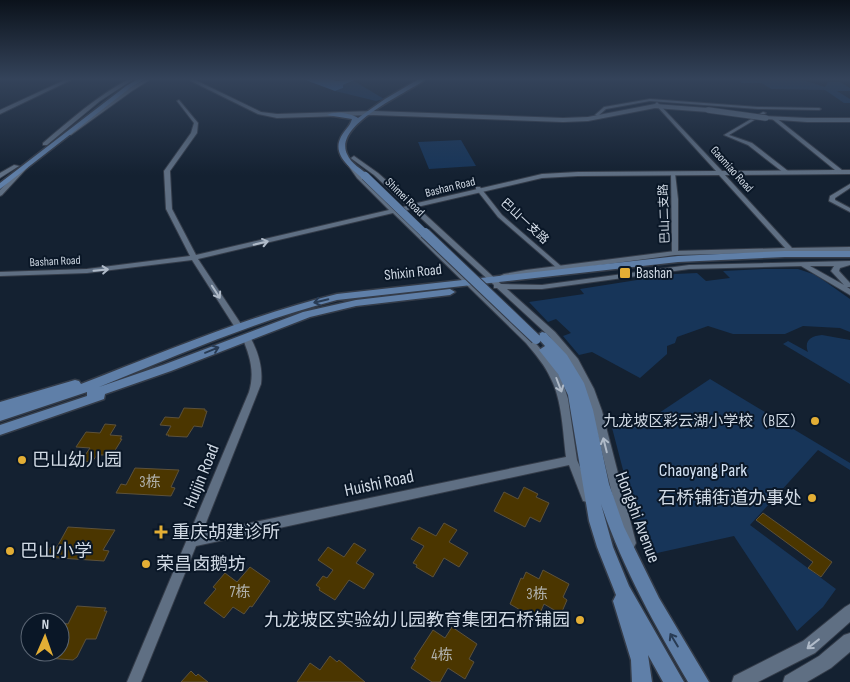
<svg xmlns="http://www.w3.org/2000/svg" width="850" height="682" viewBox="0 0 850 682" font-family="'Sofia Sans Condensed','Noto Sans SC',sans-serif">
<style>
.green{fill:#173559}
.water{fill:#2e64a6}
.building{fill:#4b3600;stroke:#5c513b}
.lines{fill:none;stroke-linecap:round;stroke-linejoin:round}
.minor-casing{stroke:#343c49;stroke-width:2}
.tertiary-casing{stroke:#343c49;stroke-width:2}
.secondary-casing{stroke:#343c49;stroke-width:2}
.primary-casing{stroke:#343c49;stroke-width:3}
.minor{fill:#5f6f83;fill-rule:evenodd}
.tertiary{fill:#5f6f83;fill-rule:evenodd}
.secondary{fill:#5f6f83;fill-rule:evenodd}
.primary{fill:#5f7fa8;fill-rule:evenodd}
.secondary-bridge-casing{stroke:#343c49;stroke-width:7;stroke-linecap:butt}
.primary-bridge-far1-casing{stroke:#343c49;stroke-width:9;stroke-linecap:butt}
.primary-bridge-casing{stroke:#343c49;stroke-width:12;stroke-linecap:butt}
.secondary-bridge{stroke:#5f6f83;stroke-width:5.5}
.primary-bridge-far1{stroke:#5f7fa8;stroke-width:8}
.primary-bridge{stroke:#5f7fa8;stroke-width:10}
.oneway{stroke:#afbac8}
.oneway2{stroke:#283b54}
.poi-dot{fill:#e3ae35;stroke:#0a1727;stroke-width:2}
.labels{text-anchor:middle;stroke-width:4;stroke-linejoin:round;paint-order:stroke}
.far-street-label{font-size:12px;fill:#d1dae5;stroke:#0a1727}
.street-label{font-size:15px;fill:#d1dae5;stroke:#0a1727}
.poi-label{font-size:15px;fill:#d1dae5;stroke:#0a1727;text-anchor:start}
.near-number-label{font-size:15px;fill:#b0b1ac}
.near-poi-label{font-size:18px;fill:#d1dae5;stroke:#0a1727;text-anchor:start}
.near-park-label{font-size:18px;fill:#d3e2f4;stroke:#0a1727}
.near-street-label{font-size:18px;fill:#d1dae5;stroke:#0a1727}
</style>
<rect width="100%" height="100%" fill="#142131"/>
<!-- green -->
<path class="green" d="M737,79h62l26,8 3,-5h12l10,6v3h-13l13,8v4h-6l-19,-13 -54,-1 -9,-6h-20z
M354,81l30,18 -8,2 -41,-10 8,-3v-3z
M461,140l15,26 -47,3 -11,-27z
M764,269h34l18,6 34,24v33l-10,-4 -37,-2 -18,8h-52l-25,-8 -31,11 -2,6 -8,3v8l-27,24 -48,-26 -13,3 -16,-19 8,-3 -15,-14 -8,3 -19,-20 55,-8 -4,-5 95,-15 22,-1 9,8 24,-3 -7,-7z
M822,335l28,5v44l-67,-40 5,-3 20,11c-4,-11 2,-16 14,-17z
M710,379l140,84v7l-32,-20 -68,75 86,64 -13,18 -26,24 -63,-95 -86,19 -15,-47 -22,-84 36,-3z"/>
<!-- water -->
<path class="water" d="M303,79h27l7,2 20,-2 -14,6v3l-8,3z"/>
<!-- building -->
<path class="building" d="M184,408l21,1v2h2l-5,16 -8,-1 -7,11 -19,-1 1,-1h-3l5,-9 -11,-1 5,-8 14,1z
M105,424l11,1 -6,10 12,1 -2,3h2l-8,13 -4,3h-13l-5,7 -11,-1 9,-13 -14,-1 10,-15 14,1z
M135,468l44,2 -8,17 4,1 -4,8 -55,-3 5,-9 5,1z
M524,487l14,7 -2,3 13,6 -9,19 -10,-5 -5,10 -31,-16 10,-19 14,7z
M763,513l69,49 -11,15 -13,-9 5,-6 -57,-42z
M444,523l13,7 -8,12 19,11 -9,14 -15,-9 -11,19 -17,-10 1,-2 -4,-2 11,-17 -13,-7 8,-12 17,9z
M68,527l47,3 -12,20 6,1 -5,10 -59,-4 6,-10h6z
M354,543l12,7 -10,13 18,11 -10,15 -15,-9 -14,20 -16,-10 1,-2 -4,-3 7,-9 4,2 6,-8 -15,-10 10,-13 16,10z
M250,567l20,14 -18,26 -2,-1 -6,8 -11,-7 -9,11 -20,-15 12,-14 -3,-2 12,-14 12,9z
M543,570l26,14 -6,13 4,3 -6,14 -17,-10 -7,16 -27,-16 11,-26 2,1 3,-7 13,7z
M77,606l29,2 -2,3h3l-11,28h-10l-9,18 -4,3 -26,-2 4,-6h9v-29l8,1z
M452,627l25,17 -8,15 5,3 -9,17 -17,-11 -8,14h-8l-21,-14 5,-8 -2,-1 19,-29 12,8z
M330,656l7,6 2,-2 26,22h-68l13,-19 10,7z
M191,671l5,5 2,-2 10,8h-27z"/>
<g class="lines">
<!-- minor casing -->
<g class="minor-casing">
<path id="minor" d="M650,99l108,8 61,1 2,1 -2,1 -61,-1 -108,-8 -44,8 -8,7 -3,-1 9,-8z
M763,112l3,1 -37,22 23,8 36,28v2h-4l-36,-28 -24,-10z
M671,172l4,1 3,26v54l-3,2 -3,-2z
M850,184v4l-15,10v2l15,8v4l-21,-11 1,-5z
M476,187h4l22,28 60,52v2h-4l-60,-52 -22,-28z"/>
</g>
<!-- tertiary casing -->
<g class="tertiary-casing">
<path id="tertiary" d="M129,79h5l-34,22 -53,44h-4v-2c27,-23 54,-47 86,-64z
M146,79h5l-19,12 -61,44h-4v-2l61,-44z
M179,100l19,23 -1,10 -27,38 2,38 24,46 193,-45 -32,-32 -10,-14 3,-2 2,1 9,13 34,33 12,-3 -33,-31 -22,-16 -1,-1 3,-2 24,17 35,31 129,-30 36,-2 138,-1 -61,-67 2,-2 65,69 113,-1 -64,-52 4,-1 67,53h8v4l-125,1 67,73 58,-1v4l-175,4 -171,23 -4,-2 4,-2 22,-4 149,-19 110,-3 -66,-73 -141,1 -36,2 -125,29 84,77 41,1 147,-20 161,-4v4l-10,3 -1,3 11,12v4h-3l3,2v6l-49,-29 -112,3 -147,20h-35l48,43 23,27 16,30 8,22 34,132 -2,4 -4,2 -4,-2 -2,-4 -32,-132 -8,-22 -13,-26 -22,-27 -52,-48h-3v-3l-83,-76 -12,3 133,127 17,20 13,21 6,19 9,61 16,37 -2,4 -4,1 -4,-1 -14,-36 -373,81 -55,136h-14l122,-290c6,-20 1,-36 -7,-55l1,-2h6c9,16 14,32 12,49l-59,149 364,-76c-3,-24 -4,-57 -15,-78 -6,-14 -16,-25 -25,-36l-133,-130 -195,46 45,68 -4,3 -3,-1 -44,-69 -105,13 -87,3v-4l87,-3 103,-13 -24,-47 -2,-38 27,-38 3,-10 -17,-22zM810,266h24l-3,5 13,14z
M14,165l5,1 -19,12v-5z
M23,166l5,1 -26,28 -2,1v-6z"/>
</g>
<!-- secondary casing -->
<g class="secondary-casing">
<path id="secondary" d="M67,79h6l-73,35v-4z
M187,79h6l68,33 16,2 97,-3 189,7 25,-1 67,-13 53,4 3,2 -3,2 -53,-4 -67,13 -25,1 -189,-7 -97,3 -19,-4z
M764,116l43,2h43v4h-43l-41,-3 -3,-2z
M850,604v18l-35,31 -57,29h-26l2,-6 69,-35 42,-34z
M850,633v19l-19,16 -24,14h-24l2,-6 34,-20 25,-21z"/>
</g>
<!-- primary casing -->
<g class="primary-casing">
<path id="primary" d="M138,79h7l-15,9 -130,101v-6l126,-97z
M419,79h7c-18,14 -93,45 -79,75 4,10 15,15 22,22l-7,2c-11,-10 -29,-22 -22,-39 3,-8 10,-12 12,-20l-25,-4c8,-4 23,-2 31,3l27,-19z
M785,251h65v6h-65l-107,5 -341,38c-82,21 -159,55 -238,87l64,-22 140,-53 53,-12 94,-11 5,3 -5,3 -94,11 -46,11 -139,54 -66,23 -1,5 -104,36v-10l87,-29v-4l-87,29v-19l75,-22 4,1 2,3c85,-33 167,-68 256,-90l341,-38z
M542,332l4,1 21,22 17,28 9,27 16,74 15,43 35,71 50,84h-21c-33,-57 -66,-115 -87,-178l12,43 16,39 55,96h-21l-15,-27 4,27h-20l-1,-22 -18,-59 3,-6 -19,-48 -8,-26 -21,-126 -10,-21 -19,-24 6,-4 -9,-10z"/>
</g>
<!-- minor -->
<use href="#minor" class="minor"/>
<!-- tertiary -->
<use href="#tertiary" class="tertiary"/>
<!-- secondary -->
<use href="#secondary" class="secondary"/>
<!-- primary -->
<use href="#primary" class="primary"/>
<!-- secondary-bridge casing -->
<g class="secondary-bridge-casing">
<path id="secondary-bridge" d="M708,110l58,8"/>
</g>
<!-- primary-bridge-far1 casing -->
<g class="primary-bridge-far1-casing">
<path id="primary-bridge-far1" d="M365,176l61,59"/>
</g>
<!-- primary-bridge casing -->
<g class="primary-bridge-casing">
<path id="primary-bridge" d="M425,233l111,106"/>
</g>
<!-- secondary-bridge -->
<use href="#secondary-bridge" class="secondary-bridge"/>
<!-- primary-bridge-far1 -->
<use href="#primary-bridge-far1" class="primary-bridge-far1"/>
<!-- primary-bridge -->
<use href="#primary-bridge" class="primary-bridge"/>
</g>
<!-- one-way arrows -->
<defs><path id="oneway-shaft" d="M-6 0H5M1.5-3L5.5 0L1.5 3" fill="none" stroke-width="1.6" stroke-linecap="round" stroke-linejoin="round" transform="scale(1.25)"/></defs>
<g class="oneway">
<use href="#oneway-shaft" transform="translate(261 243) rotate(-13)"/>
<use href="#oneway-shaft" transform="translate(101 270) rotate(-5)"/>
<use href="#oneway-shaft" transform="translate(216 292) rotate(57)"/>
<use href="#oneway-shaft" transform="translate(559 385) rotate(69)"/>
<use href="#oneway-shaft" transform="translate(605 445) rotate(-104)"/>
<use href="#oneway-shaft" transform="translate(813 644) rotate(142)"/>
</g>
<g class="oneway2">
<use href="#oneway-shaft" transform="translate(321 301) rotate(167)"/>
<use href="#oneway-shaft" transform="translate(212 350) rotate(-22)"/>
<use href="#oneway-shaft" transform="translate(674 640) rotate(-121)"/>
</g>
<!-- sky -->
<linearGradient id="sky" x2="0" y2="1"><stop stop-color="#0b121b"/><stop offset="0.45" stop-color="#34435a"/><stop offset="1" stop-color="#34435a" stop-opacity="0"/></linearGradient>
<rect width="850" height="175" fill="url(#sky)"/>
<!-- markers -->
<g class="poi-dot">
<rect x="619" y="267" width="12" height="12" rx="2.5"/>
<circle cx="815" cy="421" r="5"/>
<circle cx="22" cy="460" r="5"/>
<circle cx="812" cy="498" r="5"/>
<path d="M158.5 524.5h5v5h5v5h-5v5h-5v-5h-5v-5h5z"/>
<circle cx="10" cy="551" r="5"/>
<circle cx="146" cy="564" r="5"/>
<circle cx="580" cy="620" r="5"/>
</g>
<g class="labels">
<!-- far-street labels -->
<g class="far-street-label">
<text transform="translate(732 169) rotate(48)" y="4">Gaomiao Road</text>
<text transform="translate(450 187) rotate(-14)" y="4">Bashan Road</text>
<text transform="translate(405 197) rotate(44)" y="4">Shimei Road</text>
<text transform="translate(664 214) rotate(-92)" y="4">巴山二支路</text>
<text transform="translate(525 221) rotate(43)" y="4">巴山一支路</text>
<text transform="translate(55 261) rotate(-3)" y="4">Bashan Road</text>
</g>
<!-- street labels -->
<g class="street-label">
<text transform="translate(413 272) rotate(-6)" y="5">Shixin Road</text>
</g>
<!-- poi labels -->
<g class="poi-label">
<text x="636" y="278">Bashan</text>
<text x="805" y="426" text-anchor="end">九龙坡区彩云湖小学校（B区）</text>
</g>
<!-- near-number labels -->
<g class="near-number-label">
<text x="150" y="487">3栋</text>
<text x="240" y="597">7栋</text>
<text x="537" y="599">3栋</text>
<text x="442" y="660">4栋</text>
</g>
<!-- near-poi labels -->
<g class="near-poi-label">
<text x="32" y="466">巴山幼儿园</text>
<text x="802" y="504" text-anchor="end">石桥铺街道办事处</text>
<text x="172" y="538">重庆胡建诊所</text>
<text x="20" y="557">巴山小学</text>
<text x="156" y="570">荣昌卤鹅坊</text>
<text x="570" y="626" text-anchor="end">九龙坡区实验幼儿园教育集团石桥铺园</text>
</g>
<!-- near-park labels -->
<g class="near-park-label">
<text x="703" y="476">Chaoyang Park</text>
</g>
<!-- near-street labels -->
<g class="near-street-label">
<text transform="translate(201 476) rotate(-68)" y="6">Huijin Road</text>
<text transform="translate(379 483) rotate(-12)" y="6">Huishi Road</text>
<text transform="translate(638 517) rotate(69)" y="6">Hongshi Avenue</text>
</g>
</g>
<!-- north arrow -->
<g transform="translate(45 637) rotate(2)"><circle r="24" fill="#0a1727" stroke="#5a6573"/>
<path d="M0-4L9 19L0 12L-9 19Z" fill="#e3ae35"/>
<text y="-8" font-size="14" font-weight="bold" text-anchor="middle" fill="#d1dae5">N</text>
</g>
</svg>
